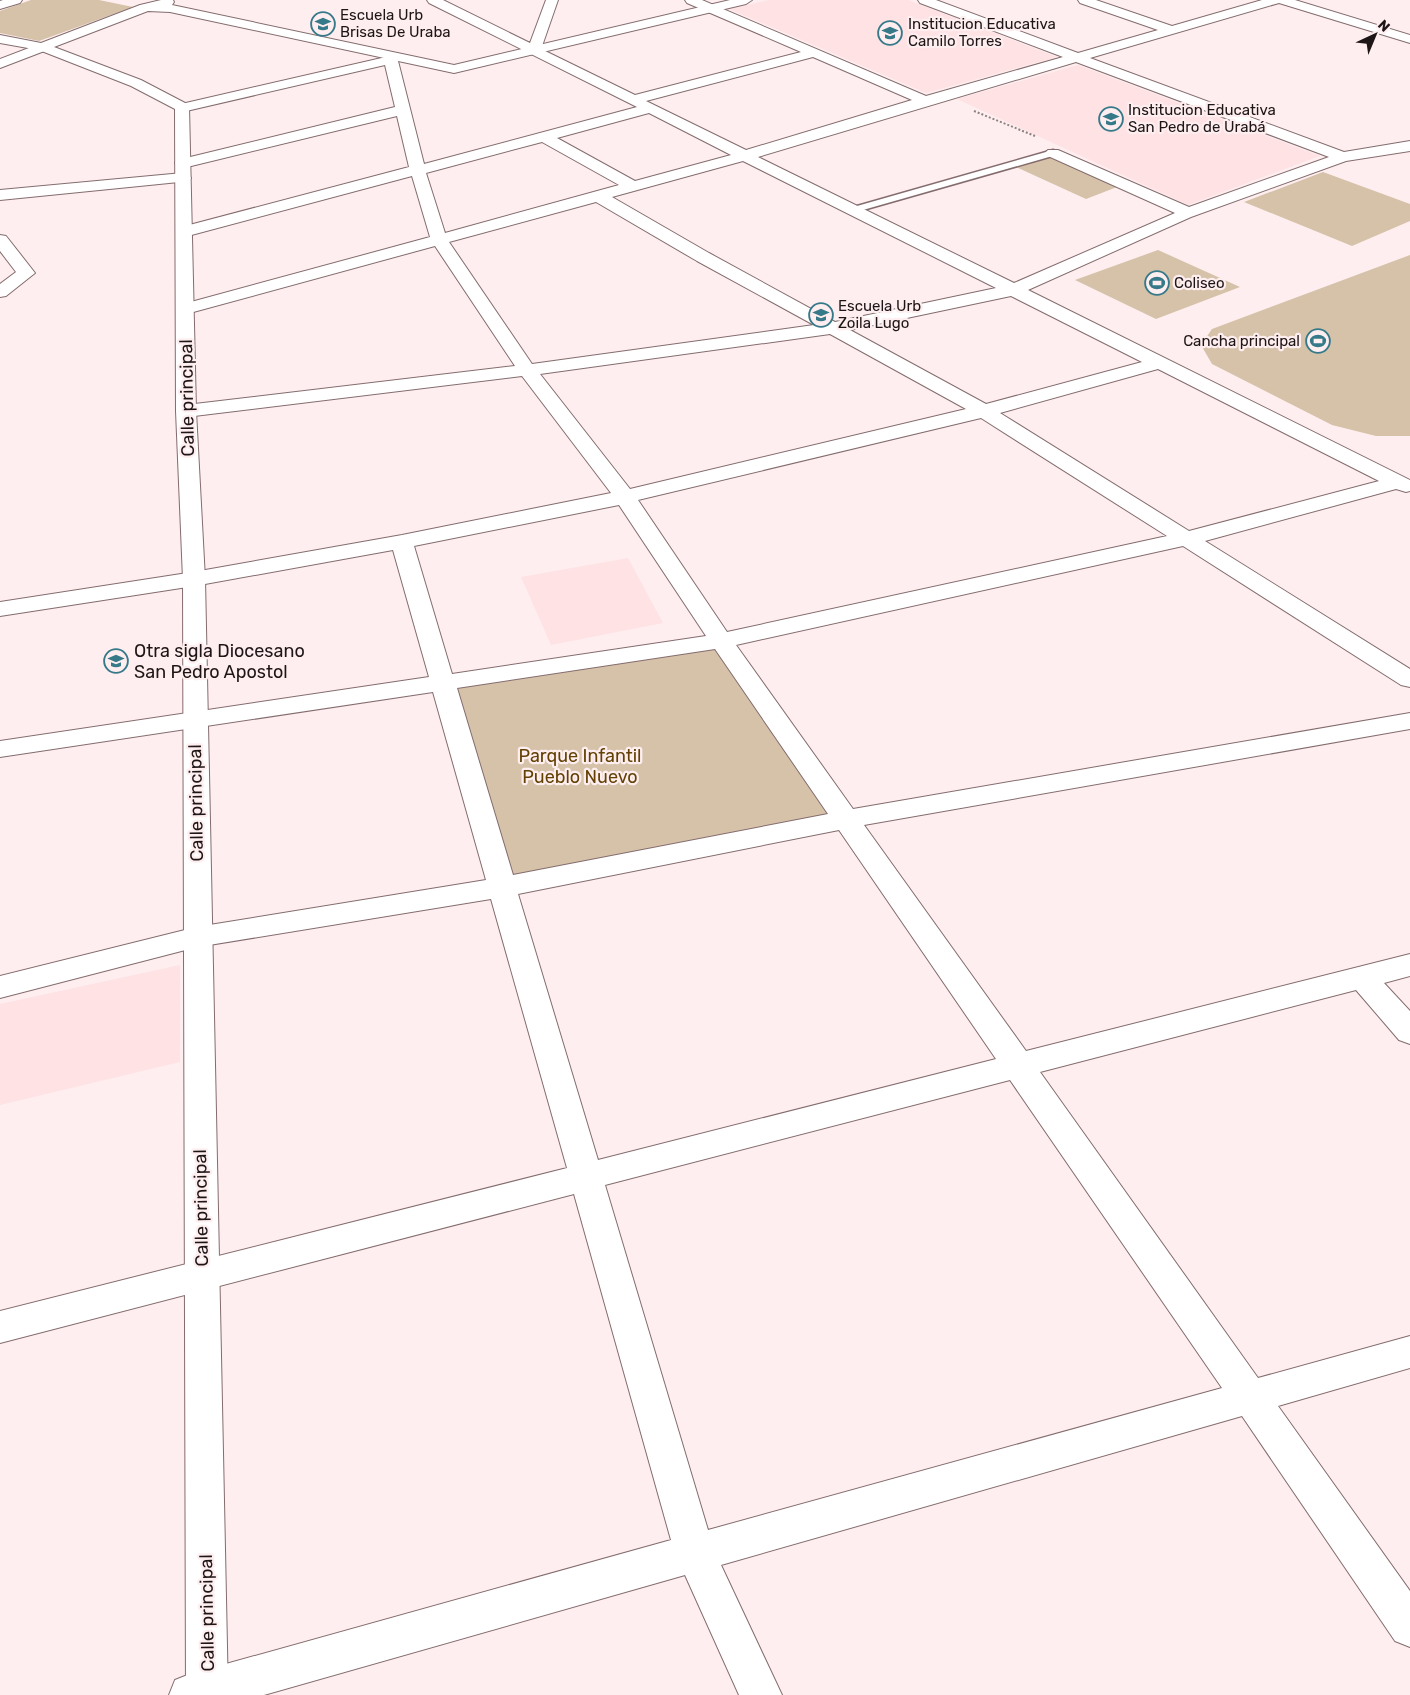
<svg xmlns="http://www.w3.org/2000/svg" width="1410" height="1695" viewBox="0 0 1410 1695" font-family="Rubik,sans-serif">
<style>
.built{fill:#fee2e4}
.green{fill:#d5c2a9}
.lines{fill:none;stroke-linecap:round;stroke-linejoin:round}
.lane-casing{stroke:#846c6e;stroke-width:3}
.street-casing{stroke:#846c6e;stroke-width:2}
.secondary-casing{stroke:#846c6e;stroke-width:2}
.path{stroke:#8e8182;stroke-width:2;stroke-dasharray:2 2;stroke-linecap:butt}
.lane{fill:#fff;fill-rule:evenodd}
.street{fill:#fff;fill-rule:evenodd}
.secondary{fill:#fff;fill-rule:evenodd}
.labels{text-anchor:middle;stroke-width:4.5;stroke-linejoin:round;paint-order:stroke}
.far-poi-label{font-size:15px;fill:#1e1516;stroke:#feeeef;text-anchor:start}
.street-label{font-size:18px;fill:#1e1516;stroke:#feeeef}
.poi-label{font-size:18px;fill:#1e1516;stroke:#feeeef;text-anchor:start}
.park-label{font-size:18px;fill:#624103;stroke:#feeeef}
</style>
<rect width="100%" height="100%" fill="#feeeef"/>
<!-- built -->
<path class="built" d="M769,0h139l149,57 -131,36 -197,-84z
M1078,65l242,91 -132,49 -231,-106z
M628,558l35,65 -112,22 -30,-68z
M180,965v97l-180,43v-101z"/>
<!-- green -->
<path class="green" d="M31,0h68l34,7 -94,34 -39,-8v-22z
M1051,156l66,31 -31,12 -70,-32z
M1323,172l87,32v17l-58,25 -108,-44z
M1158,250l82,37 -84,32 -81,-39z
M1410,255v181h-34l-44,-11 -120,-61 -11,-19 11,-16z
M721,641l125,178 -344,68 -60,-205z"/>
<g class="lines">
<!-- lane casing -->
<g class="lane-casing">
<path id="lane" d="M1053,150l3,1v4l-200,57h-6l-2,-2 2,-2z"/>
</g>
<!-- street casing -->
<g class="street-casing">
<path id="street" d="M427,0h16l87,43 16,-43h12l-17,49 94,46 166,-43 -114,-49 -2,-3h17l224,96 137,-39 -143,-54 -2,-3h18l142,53 80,-23 -78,-27 -2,-3h18l76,26 90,-26h33l115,35v8l-131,-40 -189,55 254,94 66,-11v10l-64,10 -155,56 -163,73 382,190v11l-4,1 -10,-3 -191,52 205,128v18l-9,-2 -218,-139 -447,99 117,164 557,-96v16l-546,96 162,226 384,-97v22l-26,7 26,28v33l-11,-4 -43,-50 -316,82 218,306 152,-42v32l-132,38 132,185v56l-15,-6 -153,-225 -521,149 61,130h-43l-54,-120 -421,120h-95l6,-15 15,-6 481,-134 -97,-346 -574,149v-32l567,-143 -76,-269 -294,48 -197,51v-22l197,-49 289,-47 -53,-188 -433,65v-16l429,-64 -36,-127 -199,36 -194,30v-14l194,-30 208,-37 209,-42 -89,-117 -336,41 -7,-2 -3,-4 3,-4 7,-2 329,-39 -80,-120 -249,68 -6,-1 -3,-4 3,-4 250,-68 -18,-61 -228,61 -6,-1 -2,-4 2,-4 231,-61 -12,-51 -214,52 -5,-2 -3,-3 3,-3 217,-53 -10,-42 -203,47 -5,-1 -2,-3 2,-3 209,-48 10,-4 7,4 -5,4 26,103 213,-57 -208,-104zM813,57l99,43 -166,50 -100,-49zM1076,62l253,95 -140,50 -131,-57h-10l-3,3 3,3 127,57 -161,70 -256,-126zM649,113l82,42 -96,26 -78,-43zM542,142l77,43 -174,48 -19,-60zM743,161l253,127 -161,34 -126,-69 -97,-56zM596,202l101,59 117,64 -282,39 -83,-122zM1011,296l131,66 -156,42 -136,-74zM830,334l136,75 -336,80 -90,-115zM1158,369l221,112 -190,50 -189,-118zM981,418l186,118 -440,96 -89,-132zM619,505l87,131 -254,38 -38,-128zM715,649l113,165 -315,61 -56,-187zM839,830l157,229 -398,101 -80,-266zM1010,1080l212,308 -514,142 -103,-345z
M42,43l5,1 2,3 -2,3 -47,18v-9z
M183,173l6,2 2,3 -2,3 -189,19v-10z
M0,235l6,1 29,37 -29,23 -6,1v-13l16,-12 -16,-21z"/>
</g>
<!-- secondary casing -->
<g class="secondary-casing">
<path id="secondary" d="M3,0h19l-2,3 -20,6v-8z
M161,0h12l1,2 -2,3 282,60 276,-65h22l-6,4 -292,69 -284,-61 -22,-1 -94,36 87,33 46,24 2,3 7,304 9,168 23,1116h-42l-3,-1116 -7,-168 -1,-302 -44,-23 -92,-36 -39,-7v-8l41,8 99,-38z"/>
</g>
<!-- path -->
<path class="path" d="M974,111l61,25"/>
<!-- lane -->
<use href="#lane" class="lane"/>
<!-- street -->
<use href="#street" class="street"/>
<!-- secondary -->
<use href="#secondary" class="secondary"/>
</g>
<!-- icons -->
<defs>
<g id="school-ring" transform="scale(1.25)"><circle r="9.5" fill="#feeeef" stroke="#367a8a" stroke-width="1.5"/><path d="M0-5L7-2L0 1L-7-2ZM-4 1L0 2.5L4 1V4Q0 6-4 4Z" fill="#367a8a"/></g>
<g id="stadium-ring" transform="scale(1.25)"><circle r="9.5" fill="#feeeef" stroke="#367a8a" stroke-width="1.5"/><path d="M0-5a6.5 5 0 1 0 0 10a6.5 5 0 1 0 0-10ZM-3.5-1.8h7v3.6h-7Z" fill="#367a8a"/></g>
</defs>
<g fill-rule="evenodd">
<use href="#school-ring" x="323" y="24"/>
<use href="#school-ring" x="890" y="33"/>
<use href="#school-ring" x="1111" y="119"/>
<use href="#stadium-ring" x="1157" y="283"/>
<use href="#school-ring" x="821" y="315"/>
<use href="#stadium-ring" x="1318" y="341"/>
<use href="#school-ring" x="116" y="661"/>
</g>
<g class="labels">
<!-- far-poi labels -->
<g class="far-poi-label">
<text x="340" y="20">Escuela Urb<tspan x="340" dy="17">Brisas De Uraba</tspan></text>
<text x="908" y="29">Institucion Educativa<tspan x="908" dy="17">Camilo Torres</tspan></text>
<text x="1128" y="115">Institucion Educativa<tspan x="1128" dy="17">San Pedro de Urabá</tspan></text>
<text x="1174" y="288">Coliseo</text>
<text x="838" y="311">Escuela Urb<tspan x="838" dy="17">Zoila Lugo</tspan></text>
<text x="1300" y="346" text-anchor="end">Cancha principal</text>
</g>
<!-- street labels -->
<g class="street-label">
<text transform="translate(187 398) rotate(-91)" y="6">Calle principal</text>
<text transform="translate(196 803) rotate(-91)" y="6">Calle principal</text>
<text transform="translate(201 1208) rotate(-91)" y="6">Calle principal</text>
<text transform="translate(207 1613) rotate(-91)" y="6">Calle principal</text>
</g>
<!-- poi labels -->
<g class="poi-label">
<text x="134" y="657">Otra sigla Diocesano<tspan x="134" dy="21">San Pedro Apostol</tspan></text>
</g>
<!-- park labels -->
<g class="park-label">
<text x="580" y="762">Parque Infantil<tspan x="580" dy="21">Pueblo Nuevo</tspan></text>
</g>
</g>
<!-- north arrow -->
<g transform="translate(1375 35) rotate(44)" stroke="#feeeef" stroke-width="4" paint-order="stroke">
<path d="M0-4L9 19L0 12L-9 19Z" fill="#1e1516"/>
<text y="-8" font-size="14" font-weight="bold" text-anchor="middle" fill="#1e1516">N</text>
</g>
</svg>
